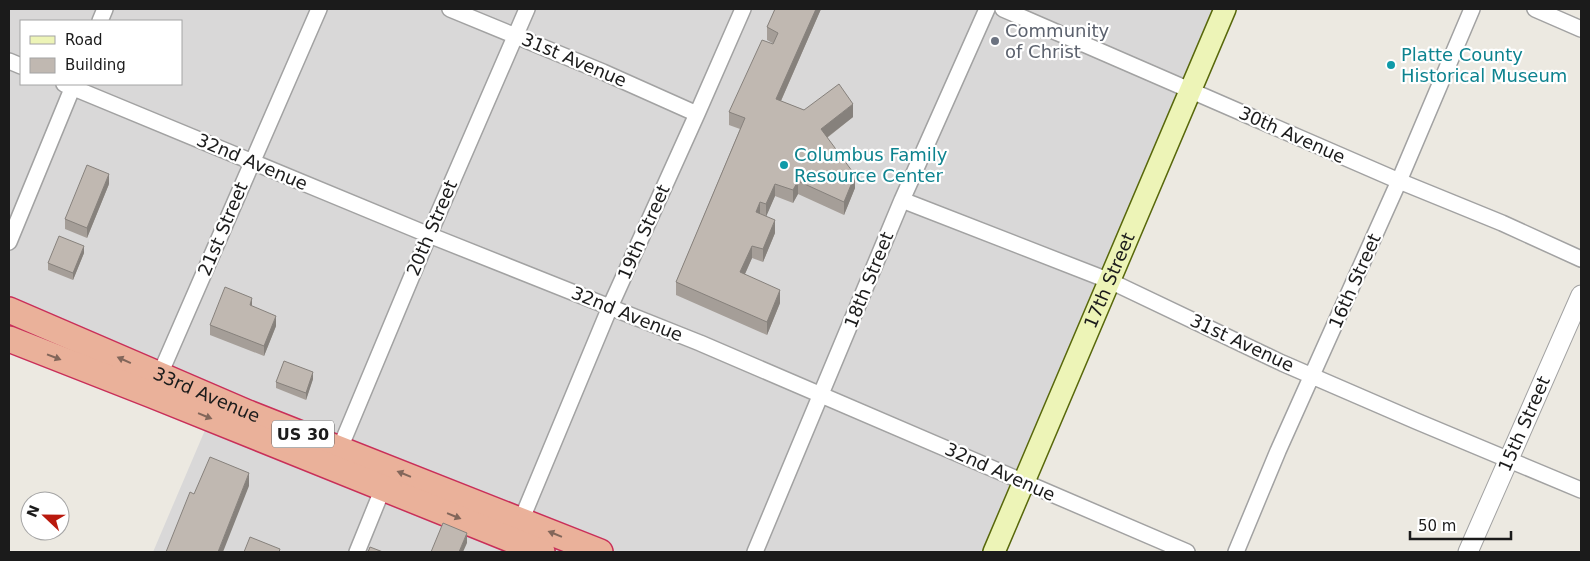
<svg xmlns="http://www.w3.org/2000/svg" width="1590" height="561" viewBox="0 0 1590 561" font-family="'DejaVu Sans',sans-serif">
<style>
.residential{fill:#d9d8d8;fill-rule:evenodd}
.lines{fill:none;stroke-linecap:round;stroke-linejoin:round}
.minor-casing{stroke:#a2a2a2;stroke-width:18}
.tertiary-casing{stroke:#a2a2a2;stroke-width:21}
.secondary-casing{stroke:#58680b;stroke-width:24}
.trunk-casing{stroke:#c92f59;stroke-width:28}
.minor{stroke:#fff;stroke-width:15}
.tertiary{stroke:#fff;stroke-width:19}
.secondary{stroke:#edf4b7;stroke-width:21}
.trunk{stroke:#eab19a;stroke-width:25}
.wall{fill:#a59e98}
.shaded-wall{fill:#86817c}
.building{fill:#c0b8b1;stroke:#86817c}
.oneway{fill:#82665a}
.worship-dot{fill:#6b7280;stroke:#fff;stroke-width:2}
.culture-dot{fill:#0f9aa8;stroke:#fff;stroke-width:2}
.labels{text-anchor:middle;stroke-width:4.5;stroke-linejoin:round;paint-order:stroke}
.shield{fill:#fff;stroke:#5f5f5f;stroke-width:1}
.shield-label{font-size:16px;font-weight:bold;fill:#1b1b1b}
.worship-label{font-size:18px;fill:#5b616d;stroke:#fff;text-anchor:start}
.culture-label{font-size:18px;fill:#0d838f;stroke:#fff;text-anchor:start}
.street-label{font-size:18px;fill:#1b1b1b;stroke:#fff}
</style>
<rect width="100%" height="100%" fill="#ece9e1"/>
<!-- residential -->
<path class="residential" d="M9,9h1216l-231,543h-841l61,-143 -205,-83zM21,21h160v63h-160z"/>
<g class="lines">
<!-- minor casing -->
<g class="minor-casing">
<path id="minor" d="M450,9l153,63 94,42
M1003,9l396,172 103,42 79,36
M1535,9l46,20
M100,21l5,-12
M9,61l12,5
M64,84l365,151 271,108 487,209
M902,200l208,81 172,82 134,58 165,69
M9,242l65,-158
M157,381l162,-372
M340,448l89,-213 98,-226
M518,528l92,-221 87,-193 46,-105
M357,552l26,-64
M755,552l147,-352 85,-191
M1236,552l42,-101 121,-270 73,-172"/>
</g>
<!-- tertiary casing -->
<g class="tertiary-casing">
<g id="tertiary">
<path id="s1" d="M1468,552l113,-257"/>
</g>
</g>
<!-- secondary casing -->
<g class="secondary-casing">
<g id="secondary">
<path id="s2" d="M994,552l231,-543"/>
</g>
</g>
<!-- trunk casing -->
<g class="trunk-casing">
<g id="trunk">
<path id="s3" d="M9,310l239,103 352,139"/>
<path d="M9,339l143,56 390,157"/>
</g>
</g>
<!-- minor -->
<use href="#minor" class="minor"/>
<!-- tertiary -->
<use href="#tertiary" class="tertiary"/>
<!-- secondary -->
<use href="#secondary" class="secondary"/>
<!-- trunk -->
<use href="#trunk" class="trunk"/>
</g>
<!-- wall -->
<path class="wall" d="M775,9h46l-40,92 23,9 49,7 -26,21 28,50 -11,27 -46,-21 -5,9 -18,-7 -9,20 9,17 -12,29 -11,-4 -7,16 35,29 -13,32 -91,-40v-13l64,-153 -11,-4v-13l45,-68 -7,-4v-13z
M109,184l-22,54 -22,-9v-10z
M84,253l-11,27 -25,-10v-7z
M252,306l24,20 -12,30 -54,-21v-10z
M313,379l-7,21 -30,-12v-6z"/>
<!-- shaded-wall -->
<path class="shaded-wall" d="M816,9h5l-45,103v-13z
M853,104v13l-32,25v-13z
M109,174v10l-22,54v-10z
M855,175v13l-11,27v-13z
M798,181v13l-5,9v-13z
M775,184v12l-9,21v-13z
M760,202v12l-4,-2z
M775,220v13l-12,29v-13z
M84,246v7l-11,27v-7z
M752,246v12l-12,27v-13z
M780,290v13l-13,32v-13z
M252,298v10l-2,-3z
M276,316v10l-12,30v-10z
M313,372v7l-7,21v-7z
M249,473v13l-26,66h-5z
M467,533v10l-4,9h-4z"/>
<!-- building -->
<path class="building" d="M775,9h41l-40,90 28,11 35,-26 14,20 -32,25 34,46 -11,27 -46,-21 -5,9 -18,-6 -9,20 -6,-2 -4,10 19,8 -12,29 -11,-3 -12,26 40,18 -13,32 -91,-40 69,-164 -16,-6 33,-72 11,4 5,-11 -11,-6z
M87,165l22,9 -22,54 -22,-9z
M59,236l25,10 -11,27 -25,-10z
M225,287l27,11 -2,7 26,11 -12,30 -54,-21z
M284,361l29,11 -7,21 -30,-11z
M210,457l39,16 -31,79h-52l24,-60 4,2z
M443,523l24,10 -8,19h-28z
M250,537l30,12 -1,3h-35z
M370,547l13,5h-15z"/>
<!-- one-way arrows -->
<defs><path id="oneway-solid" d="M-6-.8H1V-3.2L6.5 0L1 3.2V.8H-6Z" transform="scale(1.25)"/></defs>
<g class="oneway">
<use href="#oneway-solid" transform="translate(54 357) rotate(21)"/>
<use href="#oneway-solid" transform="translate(124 360) rotate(-156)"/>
<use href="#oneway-solid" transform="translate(205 416) rotate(22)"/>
<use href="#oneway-solid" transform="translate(404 474) rotate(-158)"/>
<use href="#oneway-solid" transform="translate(454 516) rotate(22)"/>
<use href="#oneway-solid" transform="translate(555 534) rotate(-158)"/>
</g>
<!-- markers -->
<circle class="worship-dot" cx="995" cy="41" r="5"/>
<g class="culture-dot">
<circle cx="1391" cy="65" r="5"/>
<circle cx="784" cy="165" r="5"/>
</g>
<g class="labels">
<!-- shield labels -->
<rect class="shield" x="272" y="420.5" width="62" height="27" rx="4"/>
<g class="shield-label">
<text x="303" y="440">US 30</text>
</g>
<!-- worship labels -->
<g class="worship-label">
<text x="1005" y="37">Community<tspan x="1005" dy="21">of Christ</tspan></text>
</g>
<!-- culture labels -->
<g class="culture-label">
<text x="1401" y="61">Platte County<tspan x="1401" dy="21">Historical Museum</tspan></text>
<text x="794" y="161">Columbus Family<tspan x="794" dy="21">Resource Center</tspan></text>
</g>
<!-- street labels -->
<g class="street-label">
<text transform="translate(574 60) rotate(23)" y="6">31st Avenue</text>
<text transform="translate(1292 135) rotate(24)" y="6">30th Avenue</text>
<text transform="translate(252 162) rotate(23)" y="6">32nd Avenue</text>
<text transform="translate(432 228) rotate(-67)" y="6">20th Street</text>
<text transform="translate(223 229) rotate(-67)" y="6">21st Street</text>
<text transform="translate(644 232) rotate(-66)" y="6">19th Street</text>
<text transform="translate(869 280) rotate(-68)" y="6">18th Street</text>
<text dy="6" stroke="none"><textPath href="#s2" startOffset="295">17th Street</textPath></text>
<text transform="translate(1355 281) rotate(-66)" y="6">16th Street</text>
<text transform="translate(627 314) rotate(22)" y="6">32nd Avenue</text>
<text transform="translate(1242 343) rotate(25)" y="6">31st Avenue</text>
<text dy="6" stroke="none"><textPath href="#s3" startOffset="215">33rd Avenue</textPath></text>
<text dy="6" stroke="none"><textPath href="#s1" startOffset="140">15th Street</textPath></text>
<text transform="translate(1000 472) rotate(24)" y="6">32nd Avenue</text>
</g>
</g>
<!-- border -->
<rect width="1590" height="561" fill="none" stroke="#1b1b1b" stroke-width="20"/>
<!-- legend -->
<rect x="20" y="20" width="162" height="65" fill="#ffffff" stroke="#a4a4a4"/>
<rect x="30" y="36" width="25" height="8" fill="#edf4b7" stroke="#a4a4a4"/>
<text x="65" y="45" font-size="15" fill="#1b1b1b">Road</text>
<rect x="30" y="58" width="25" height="15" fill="#c0b8b1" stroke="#a4a4a4"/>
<text x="65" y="70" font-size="15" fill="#1b1b1b">Building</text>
<!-- north arrow -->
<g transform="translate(45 516) rotate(292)"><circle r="24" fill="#ffffff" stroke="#a4a4a4"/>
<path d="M0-4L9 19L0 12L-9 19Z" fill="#b9190d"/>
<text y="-8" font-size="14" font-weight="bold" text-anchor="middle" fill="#1b1b1b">N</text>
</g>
<!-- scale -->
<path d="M1410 531v8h101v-8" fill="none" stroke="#1b1b1b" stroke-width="2.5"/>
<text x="1418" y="531" font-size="15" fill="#1b1b1b" stroke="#ffffff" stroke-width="4" paint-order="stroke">50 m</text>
</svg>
